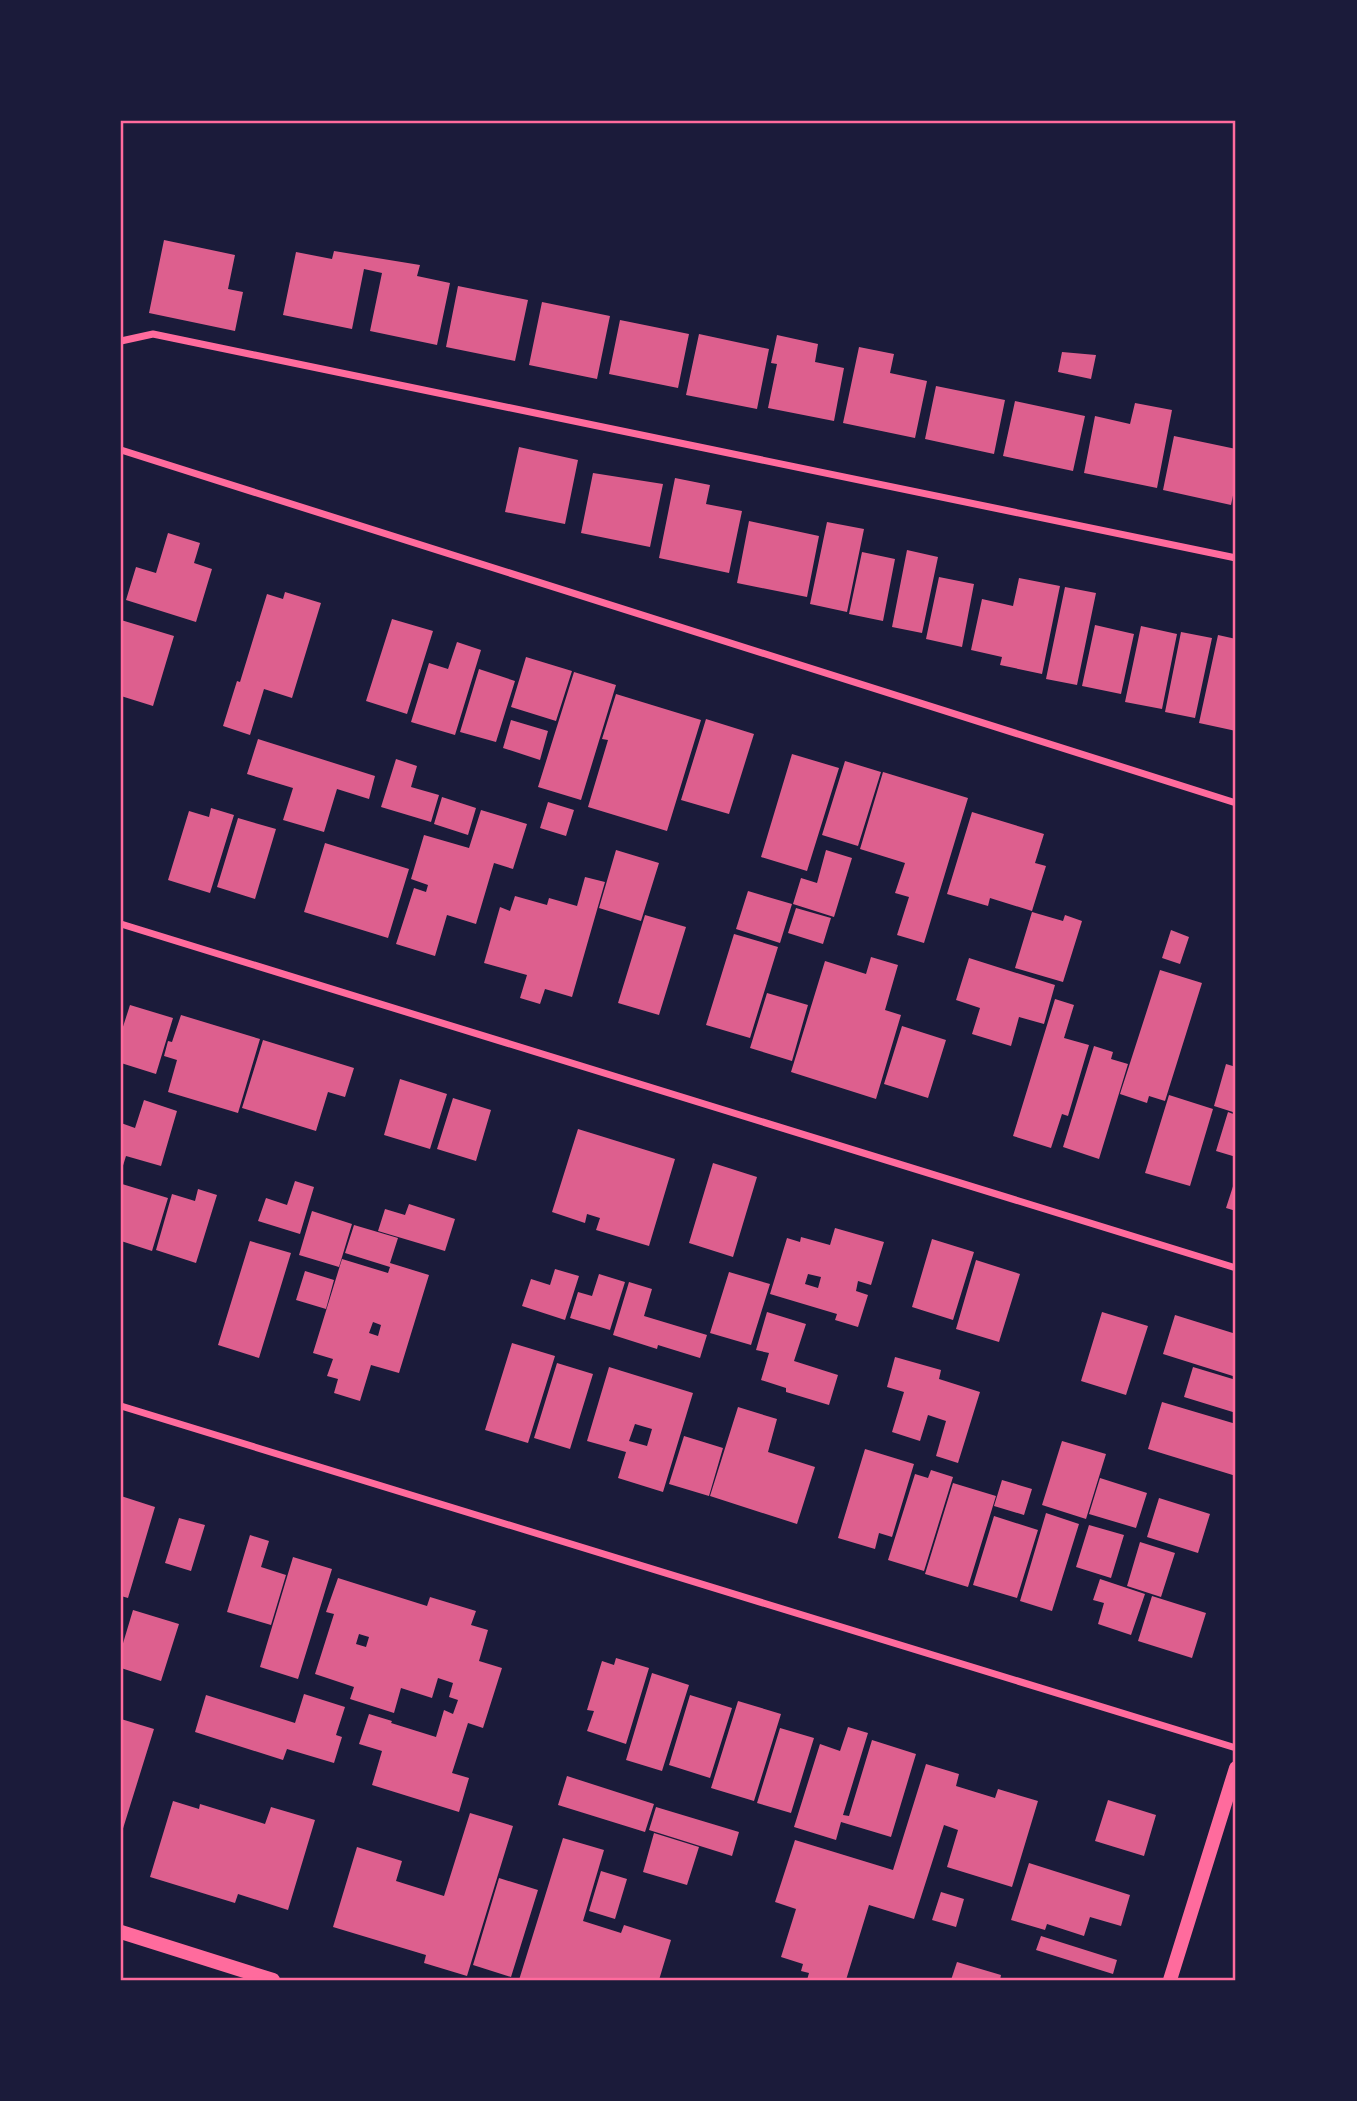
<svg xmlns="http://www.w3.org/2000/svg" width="1357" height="2101" viewBox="0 0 1357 2101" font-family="Lato,sans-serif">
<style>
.building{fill:#dd5f8e;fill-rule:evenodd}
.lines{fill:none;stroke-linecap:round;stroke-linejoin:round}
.minor{stroke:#ff6b9d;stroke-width:7}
.secondary{stroke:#ff6b9d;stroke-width:14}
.neatline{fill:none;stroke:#ff6b9d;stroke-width:2.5}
</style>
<rect width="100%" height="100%" fill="#1b1b3a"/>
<!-- building -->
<path class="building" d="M164,240l71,15 -7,34 15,3 -8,39 -86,-18z
M334,251l86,14 -3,11 33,7 -13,62 -67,-14 12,-58 -18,-4 -12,60 -69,-14 13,-63 36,7z
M458,286l70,14 -13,61 -69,-14z
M542,302l68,14 -13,63 -68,-14z
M620,320l69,14 -11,54 -69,-14z
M699,334l70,15 -12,60 -71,-14z
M777,335l41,9 -3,18 29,6 -10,53 -66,-13 9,-44 -6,-1z
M859,347l35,7 -4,19 37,8 -12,57 -72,-15z
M1062,352l34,3 -5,24 -33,-7z
M936,386l69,14 -11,54 -69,-15z
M1015,401l70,15 -12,55 -70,-15z
M1135,403l37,7 -15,78 -73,-15 11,-57 35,8z
M1174,436l62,13v32l-5,24 -68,-15z
M519,447l59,13 -13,64 -60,-12z
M593,473l70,11 -13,63 -69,-14z
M675,478l35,7 -4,19 36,7 -13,62 -70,-15z
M749,521l70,15 -12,61 -70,-14z
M827,522l37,7 -17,83 -37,-8z
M168,533l32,10 -6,20 18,6 -16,53 -70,-22 10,-33 20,6z
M907,550l31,7 -16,76 -30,-6z
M862,552l33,7 -12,62 -34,-7z
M939,577l35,7 -12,63 -36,-8z
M1019,578l41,8 -18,88 -42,-9 2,-8 -31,-7 11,-51 31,7z
M1065,587l31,6 -19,92 -31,-6z
M285,592l36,11 -29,95 -28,-9 -14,46 -27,-9 14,-45 3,1 27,-88 16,5z
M392,619l41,12 -26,83 -41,-13z
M121,620l53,16 -21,70 -32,-10z
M1095,625l39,9 -13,60 -39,-8z
M1141,626l36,8 -15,75 -37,-7z
M1181,632l31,6 -17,80 -30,-6z
M1218,635l18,4v92l-37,-8z
M457,642l24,8 -26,85 -44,-13 18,-59 19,6z
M526,657l46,14 -16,50 -45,-14z
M479,669l36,12 -19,61 -36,-10z
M574,672l42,13 -35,115 -43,-13z
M616,694l85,26 -34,111 -79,-24 20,-67 -6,-1z
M706,719l48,15 -25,80 -48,-14z
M511,720l37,11 -8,29 -37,-12z
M258,739l117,37 -6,23 -32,-10 -13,43 -41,-12 10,-32 -46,-14z
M792,754l47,14 -32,103 -46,-14z
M396,759l21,7 -6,21 28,8 -8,27 -50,-15z
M845,761l36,11 -23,74 -36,-11z
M883,772l85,26 -44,145 -27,-8 12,-38 -14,-4 10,-30 -45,-14z
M442,797l34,11 -8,27 -34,-11z
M548,802l26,8 -8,26 -26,-8z
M211,808l23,7 -24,78 -42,-13 21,-69 20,6z
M481,810l46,14 -14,45 -19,-6 -18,61 -29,-9 -12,41 -39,-12 18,-56 12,4 2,-7 -17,-6 13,-44 45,13z
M972,812l72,22 -9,29 11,3 -14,45 -42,-13 -2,8 -41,-12z
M238,818l38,11 -21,70 -38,-12z
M325,843l84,26 -21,69 -84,-26z
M616,850l43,13 -18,58 -42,-13z
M826,850l26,8 -18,59 -41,-13 8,-26 16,5z
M585,877l20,5 -33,115 -27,-8 -5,15 -20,-6 7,-23 -43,-12 16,-56 10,4 5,-15 32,9 2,-7 28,8z
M748,891l44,13 -12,39 -44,-14z
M796,908l35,10 -8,26 -35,-11z
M1032,912l31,9 2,-6 17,6 -19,61 -48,-14z
M645,915l41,12 -27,88 -41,-12z
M1171,930l18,7 -9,27 -18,-6z
M734,934l44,13 -28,91 -44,-13z
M871,957l27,8 -13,45 16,5 -25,84 -85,-27 34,-111 41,13z
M969,958l86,27 -11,39 -25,-7 -8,29 -39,-12 8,-26 -24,-8z
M1160,970l42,13 -37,118 -16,-5 -2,7 -27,-9z
M767,993l41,12 -16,56 -42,-13z
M1055,999l19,6 -10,33 25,7 -21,71 -6,-2 -11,34 -38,-12z
M130,1005l43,13 -17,56 -35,-11v-30z
M181,1015l79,24 -22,74 -70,-21 9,-32 -13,-4 4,-15 4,1z
M902,1026l44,14 -18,58 -44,-14z
M263,1040l91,28 -9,29 -17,-5 -12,39 -74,-23z
M1094,1046l19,6 -2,7 17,5 -29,95 -36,-12z
M1226,1064l10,3v46l-22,-7z
M400,1079l47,15 -17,55 -46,-14z
M1169,1095l44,14 -23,77 -45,-13z
M453,1098l38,12 -15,51 -39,-12z
M144,1100l33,11 -16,55 -35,-10 -5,16v-49l14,5z
M1228,1112l8,3v42l-20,-6z
M578,1129l97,30 -26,87 -53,-16 4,-12 -13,-4 -2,9 -33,-11z
M713,1163l44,14 -24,80 -44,-14z
M1236,1177v34l-10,-3z
M295,1181l19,6 -14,47 -42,-13 8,-23 21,7z
M122,1184l46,14 -16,53 -31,-10z
M198,1189l19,6 -21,68 -40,-13 16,-56 23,7z
M409,1204l46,15 -10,32 -67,-20 7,-22 20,6z
M312,1211l40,13 -13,43 -40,-12z
M354,1225l44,13 -8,25 39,12 -30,98 -28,-8 -11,36 -26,-8 4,-14 -11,-3 6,-17 -20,-6 29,-94 46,14 2,-6 -45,-14zM373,1322l8,3 -3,11 -9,-3z
M835,1228l49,14 -13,43 -13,-4 -2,10 12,4 -10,32 -23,-7 2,-6 -67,-20 17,-56 13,4 1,-5 29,8zM808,1274l13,3 -3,11 -13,-4z
M932,1239l42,13 -21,68 -41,-13z
M250,1241l41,12 -32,105 -41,-13z
M976,1260l44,14 -21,68 -43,-13z
M555,1269l24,7 -14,44 -43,-14 9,-27 19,6z
M305,1271l29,9 -8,29 -30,-9z
M729,1272l41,12 -19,61 -41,-12z
M599,1274l26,8 -15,48 -40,-12 8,-26 14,4z
M629,1282l23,7 -8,27 63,19 -7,23 -42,-13 -1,4 -44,-14z
M767,1312l39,12 -12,37 44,14 -9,30 -43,-13v-4l-25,-8 8,-27 -13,-3z
M1102,1312l46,14 -22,69 -45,-14z
M1175,1315l61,19v43l-73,-23z
M512,1343l43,13 -27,87 -43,-13z
M895,1357l46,13 -2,9 41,13 -22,71 -22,-7 10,-35 -18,-6 -8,26 -28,-9 12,-40 -17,-5z
M557,1363l36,11 -23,75 -36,-11z
M609,1367l84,26 -30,99 -45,-14 8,-26 -39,-11zM635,1424l17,5 -5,17 -18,-5z
M1193,1367l43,13v33l-52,-16z
M1162,1402l74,22v52l-88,-27z
M738,1407l39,12 -9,33 47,15 -18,57 -87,-28z
M684,1436l39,12 -14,48 -40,-12z
M1062,1441l44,13 -20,65 -44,-14z
M865,1449l49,15 -22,73 -13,-4 -4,16 -37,-11z
M931,1470l22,7 -29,94 -36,-11 27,-86 13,4z
M1100,1478l47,15 -11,35 -47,-14z
M1002,1480l30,9 -8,26 -30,-9z
M953,1483l43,13 -28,91 -43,-13z
M121,1496l34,11 -27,91 -7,-2z
M1159,1498l51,16 -12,39 -51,-16z
M1046,1513l33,11 -27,87 -32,-10z
M994,1516l44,14 -21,68 -44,-13z
M179,1518l26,7 -14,46 -26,-8z
M1089,1525l35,10 -13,43 -35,-11z
M250,1535l19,6 -8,26 25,8 -15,50 -44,-13z
M1140,1542l35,11 -14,44 -34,-11z
M293,1557l39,12 -34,110 -38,-12z
M338,1578l89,28 3,-9 46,14 -5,14 17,5 -9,31 23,7 -19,60 -15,-5 -16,50 17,5 -10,34 -87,-27 10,-34 -23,-7 10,-30 23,7 -1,2 45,14 8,-27 9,4 5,-14 -9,-3 4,-14 -15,-5 -6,20 -31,-10 -7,25 -44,-14 4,-12 -39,-13 19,-60 -8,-2zM359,1634l10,3 -3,10 -10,-3z
M1100,1579l45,15 -14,41 -33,-11 6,-21 -11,-3z
M1152,1596l54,17 -14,45 -54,-17z
M133,1610l46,14 -18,57 -40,-13v-18z
M616,1658l33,10 -23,76 -39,-13 7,-20 -7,-1 15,-49 12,4z
M652,1673l37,12 -27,86 -36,-11z
M304,1694l41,13 -9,28 6,2 -8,26 -47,-14 -4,11 -88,-28 11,-37 89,28z
M690,1695l42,13 -22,70 -41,-13z
M738,1701l43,13 -27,87 -43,-13z
M121,1719l33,10 -33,106z
M848,1727l20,6 -25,82 6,1 23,-76 44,14 -25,83 -50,-15 -5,18 -42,-13 26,-83 20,7z
M780,1728l34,10 -23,75 -34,-10z
M926,1764l33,10 -3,12 39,12 3,-9 40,12 -26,86 -65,-20 11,-37 -14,-5 -30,94 -45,-14 -23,75h-39l2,-7 -8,-2 2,-7 -22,-7 15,-48 -21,-7 20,-62 98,30z
M567,1776l87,28 -9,28 -87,-27z
M1108,1800l48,15 -12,41 -49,-15z
M173,1801l26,8 1,-5 65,20 6,-17 44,13 -27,90 -50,-16 -3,9 -85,-26z
M656,1807l83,25 -7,24 -83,-26z
M470,1813l43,13 -46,150 -43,-13 2,-8 -93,-28 24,-80 45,14 -6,20 48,15z
M654,1833l45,14 -12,38 -44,-13z
M563,1838l41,12 -21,71 38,12 3,-8 47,15 -12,40h-140z
M1029,1863l101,32 -9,31 -31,-9 -6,19 -37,-12 -2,6 -34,-10z
M601,1871l26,8 -12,40 -26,-8z
M499,1878l39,12 -27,87 -38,-12z
M941,1892l23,7 -8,28 -24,-7z
M1041,1936l76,24 -4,14 -77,-24z
M957,1962l44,13 -1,5h-49z"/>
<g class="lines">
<!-- minor -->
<path class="minor" d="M121,341l32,-7 1083,224
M121,450l1115,353
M121,924l1115,344
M121,1406l1115,342"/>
<!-- secondary -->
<path class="secondary" d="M121,1932l152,48
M1170,1980l66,-212"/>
</g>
<!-- border -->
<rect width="1357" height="2101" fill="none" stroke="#1b1b3a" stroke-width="245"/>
<rect x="122" y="122" width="1112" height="1857" class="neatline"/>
</svg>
